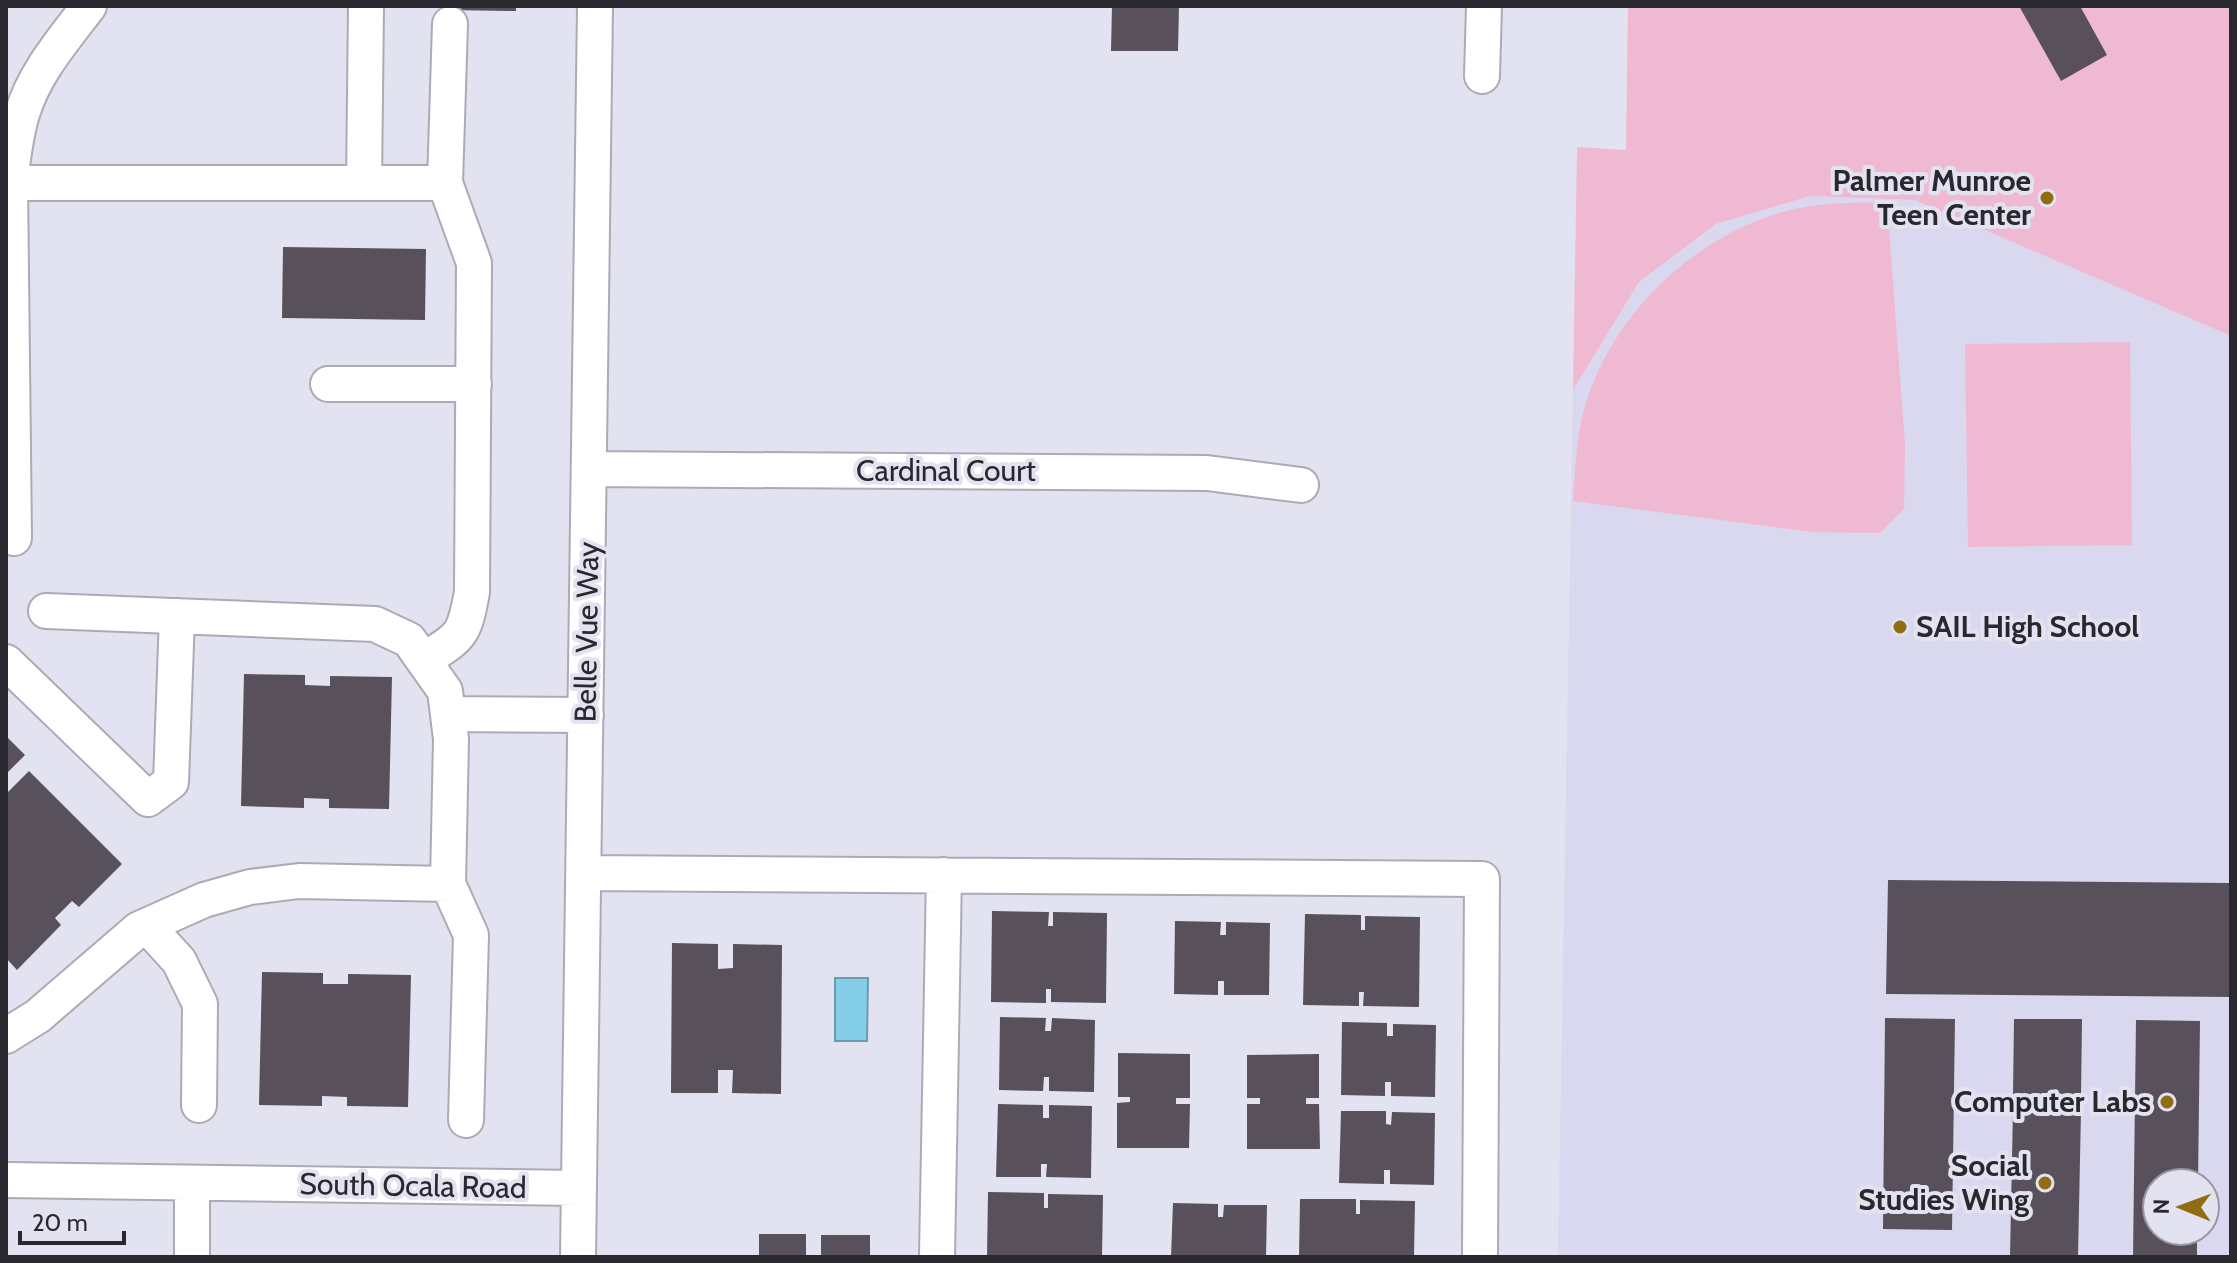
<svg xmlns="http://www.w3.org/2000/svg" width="2237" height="1263" viewBox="0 0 2237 1263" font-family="Cabin,sans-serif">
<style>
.built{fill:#d9d8ee;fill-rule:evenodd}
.green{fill:#f0b9d2}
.water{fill:#85cee8;stroke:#699cb0;stroke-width:2}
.building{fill:#58515b}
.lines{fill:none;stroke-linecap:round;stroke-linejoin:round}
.minor-casing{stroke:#ababb8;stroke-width:38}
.minor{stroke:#fff;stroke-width:34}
.poi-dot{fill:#906d13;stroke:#e2e2f0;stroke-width:3}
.labels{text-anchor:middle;stroke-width:8;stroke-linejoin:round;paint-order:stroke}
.poi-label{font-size:30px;font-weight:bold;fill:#28282e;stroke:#e2e2f0;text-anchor:end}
.street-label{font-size:30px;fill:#28282e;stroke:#e2e2f0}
</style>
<rect width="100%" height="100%" fill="#e2e2f0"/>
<!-- built -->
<path class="built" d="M1810,196l105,4 316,136v921h-673l15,-867 66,-108 77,-58zM2157,1183h48v48h-48z"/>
<!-- green -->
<path class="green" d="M1628,6h603v330l-316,-136 -105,-4 -94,28 -77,58 -66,108 4,-243 49,3z
M1887,202l18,242 -1,65 -24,24 -68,-1 -239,-31c2,-31 3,-61 11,-91 26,-95 111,-176 206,-200 32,-8 65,-7 97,-8z
M2130,342l2,203 -164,2 -3,-203z"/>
<!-- water -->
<path class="water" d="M835,978h33l-1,63h-32z"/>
<!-- building -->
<path class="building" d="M447,6h69v5l-69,-1z
M1112,6h67l-1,45h-67z
M2019,6h61l27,49 -46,26z
M283,247l143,2 -1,71 -143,-2z
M244,674l61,1v10l25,1v-10l62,1 -3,132 -60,-1v-9l-25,-1v10l-63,-2z
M6,736l19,19 -19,19z
M29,771l93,93 -43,43 -7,-6 -17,17 6,7 -44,45 -11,-12v-164z
M1888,880l343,3v114l-345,-3z
M992,911l57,1 -1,14h5v-14l54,1 -1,90 -55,-1v-13h-5v14l-55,-1z
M1305,914l56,1v15h4v-14l55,1 -1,90 -56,-1 1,-14h-5v14l-56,-1z
M1175,921l46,1 -1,13h6v-13l44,1 -1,72h-45v-14h-6v14l-44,-1z
M672,943l46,1v25l15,-1v-24l49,1 -1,149 -49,-1 1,-23h-15v23h-47z
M262,972l61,1v11h25v-10l63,1 -3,132 -61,-1v-9l-25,-1v10l-63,-1z
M1000,1017l46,1 -1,13h6l1,-13 43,2 -1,72 -45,-1v-14h-5l-1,14 -44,-1z
M1885,1018l70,1 -3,211 -69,-1z
M2014,1019h68l-1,76 -68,-1z
M2136,1020l64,1 -2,162h-41v48h40v26h-64z
M1342,1022l45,1v13h6v-12l43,1 -1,72 -44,-1v-14h-6v14l-44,-1z
M1118,1053l72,1v44h-14v6h14l-1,44h-72v-45l13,-1v-5h-12z
M1319,1054v44h-13v6h13l1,45h-73v-45h13v-6h-13v-43z
M998,1104l45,1v13h6v-13l43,1 -1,72 -45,-1 1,-13h-6v13h-45z
M2013,1109l68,1 -3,147h-68z
M1341,1111h45v13l5,1 1,-13 43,1 -1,72 -44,-1v-14h-6v14l-45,-1z
M988,1192l56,1v15h4v-14l55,1 -1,62h-115z
M1300,1199h56v15h4v-14l55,1 -1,56h-115z
M1173,1203l45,1v13h5l1,-12h43l-1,52h-95z
M759,1234h47v23h-47z
M821,1235h49v22h-49z"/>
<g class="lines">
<!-- minor casing -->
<g class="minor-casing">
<path id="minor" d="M1482,76l2,-70
M6,183h439
M364,183l2,-177
M328,384h146
M589,469l618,4 94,12
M14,538l-4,-355c3,-24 5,-47 12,-69 12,-41 42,-75 67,-108
M46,611l329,13 34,16 36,51 6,48 -3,145 23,51 -5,185
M424,660c37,-24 40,-23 48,-68l2,-329 -29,-80 5,-159
M6,662l142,137 23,-17 6,-166
M448,714l138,1
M584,873l898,6 -2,378
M147,926l32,35 21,43 -1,101
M6,1036l32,-20 101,-87 65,-29 46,-13 49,-6 149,3
M6,1180l573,8
M192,1257v-74
M578,1257l17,-1251
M937,1257l7,-382"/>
</g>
<!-- minor -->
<use href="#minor" class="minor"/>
</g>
<!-- markers -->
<g class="poi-dot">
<circle cx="2047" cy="198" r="8"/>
<circle cx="1900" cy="627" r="8"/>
<circle cx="2167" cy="1102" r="8"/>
<circle cx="2045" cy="1183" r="8"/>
</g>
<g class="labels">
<!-- poi labels -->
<g class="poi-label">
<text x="2031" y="191">Palmer Munroe<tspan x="2031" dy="34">Teen Center</tspan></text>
<text x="1916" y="637" text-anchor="start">SAIL High School</text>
<text x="2151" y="1112">Computer Labs</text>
<text x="2029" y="1176">Social<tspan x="2029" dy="34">Studies Wing</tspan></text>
</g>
<!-- street labels -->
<g class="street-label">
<text x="946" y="481">Cardinal Court</text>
<text transform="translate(587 632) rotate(-89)" y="10">Belle Vue Way</text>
<text transform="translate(413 1186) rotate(1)" y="10">South Ocala Road</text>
</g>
</g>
<!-- border -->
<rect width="2237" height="1263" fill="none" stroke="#28282e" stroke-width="16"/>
<!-- north arrow -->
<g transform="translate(2181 1207) rotate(271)"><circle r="38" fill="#e2e2f0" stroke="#9898a2" stroke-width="2"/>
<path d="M0-6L14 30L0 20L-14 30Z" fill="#906d13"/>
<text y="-12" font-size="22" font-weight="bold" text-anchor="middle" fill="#28282e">N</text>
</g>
<!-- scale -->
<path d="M20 1231v12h104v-12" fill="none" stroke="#28282e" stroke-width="4"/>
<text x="32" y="1231" font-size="24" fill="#28282e" stroke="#e2e2f0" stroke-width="6" paint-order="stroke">20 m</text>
</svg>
